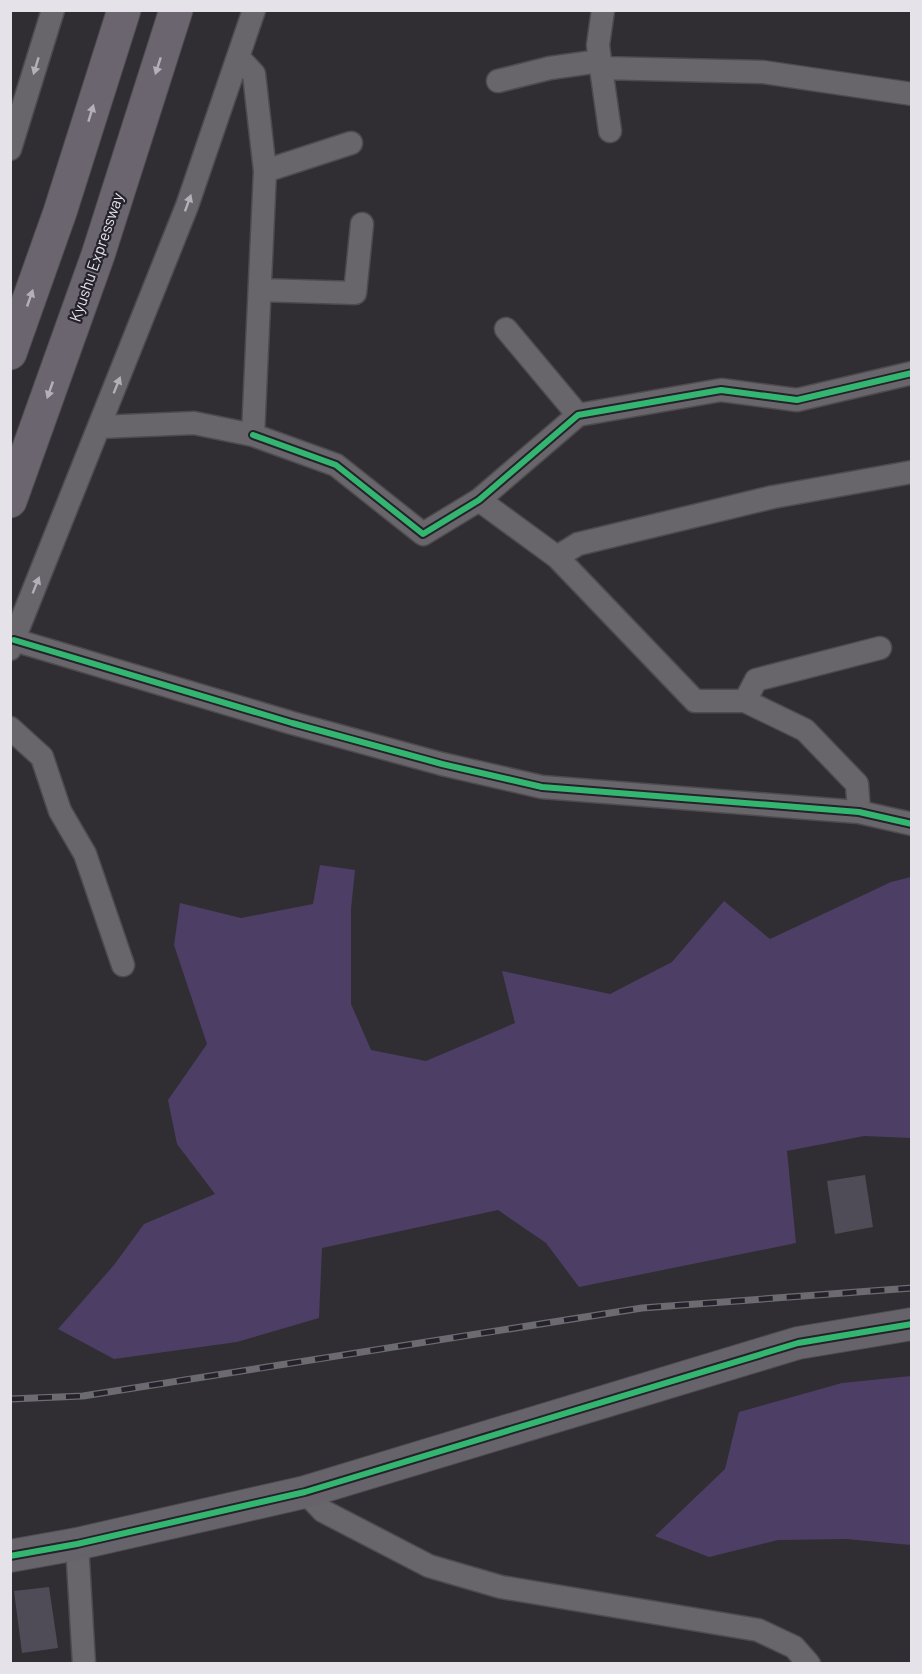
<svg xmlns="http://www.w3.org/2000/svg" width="922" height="1674" viewBox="0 0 922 1674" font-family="Barlow,sans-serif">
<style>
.green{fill:#4d3e65}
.building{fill:#504c57}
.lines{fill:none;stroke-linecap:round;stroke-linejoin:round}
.street-casing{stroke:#4e4b50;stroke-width:25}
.secondary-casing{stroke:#4e4b50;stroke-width:34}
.highway-casing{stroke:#4e4b50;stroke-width:35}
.street{stroke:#68666b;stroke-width:22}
.secondary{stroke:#66646a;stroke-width:32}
.highway{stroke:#6a656f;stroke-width:33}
.rail-casing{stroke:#6c6b6f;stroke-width:7}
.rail{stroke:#25222c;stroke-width:4.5;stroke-dasharray:14;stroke-linecap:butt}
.cycleway-casing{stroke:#25222c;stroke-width:10}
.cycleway{stroke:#33b770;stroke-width:6}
.oneway{fill:#b3b0b7}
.oneway2{fill:#b4b0b8}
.labels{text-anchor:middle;stroke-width:4.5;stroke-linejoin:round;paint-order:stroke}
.street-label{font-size:16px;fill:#e5e2e9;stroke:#25222c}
</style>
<rect width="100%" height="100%" fill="#302e33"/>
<!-- green -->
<path class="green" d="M320,865l35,5 -4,39v95l20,46 55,11 89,-38 -13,-52 108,23 62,-32 52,-61 46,38 121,-57 20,-5v261l-47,-2 -77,15 9,92 -217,44 -33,-44 -48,-33 -176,38 -3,70 -82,24 -123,17 -56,-30 56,-64 30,-41 71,-30 -38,-50 -9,-44 39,-56 -33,-99 6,-42 61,15 72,-14z
M911,1376v169l-65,-6 -68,1 -69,17 -54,-21 70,-67 14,-57 103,-29z"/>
<!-- building -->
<path class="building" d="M865,1175l8,52 -38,7 -8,-53z
M49,1587l9,61 -36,5 -8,-62z"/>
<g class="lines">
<!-- street casing -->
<g class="street-casing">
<path id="street" d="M600,61l-2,-16 5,-35
M498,81l52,-13 50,-7 1,7
M610,131l-9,-63 162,4 149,22
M10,149l43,-139
M265,171l86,-28
M260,290l95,3 7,-69
M506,329l72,86
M100,427l94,-4 59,12 12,-264 -11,-97 -16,-17
M253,435l83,30 87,69 56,-34 99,-85 143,-25 76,10 115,-27
M479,500l78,57 138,144h50l60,29 52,54 2,28
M557,557l21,-13 195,-47 139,-25
M14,640l278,83 150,41 100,23 317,25 53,12
M10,649l177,-443 67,-196
M745,701l11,-21 124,-32
M10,728l32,29 18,54 25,43 38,111
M305,1492l18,19 106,55 72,21 257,43 36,17 15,17
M77,1544l7,120"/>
</g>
<!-- secondary casing -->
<g class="secondary-casing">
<path id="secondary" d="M10,1556l67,-12 228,-52 493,-149 114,-19"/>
</g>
<!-- highway casing -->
<g class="highway-casing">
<path id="highway" d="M10,353l50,-141 64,-202
M10,501l88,-246 78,-245"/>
</g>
<!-- street -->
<use href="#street" class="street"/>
<!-- secondary -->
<use href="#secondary" class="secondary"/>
<!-- highway -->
<use href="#highway" class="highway"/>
<!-- rail casing -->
<g class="rail-casing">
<path id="rail" d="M10,1399l73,-3 559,-88 270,-20"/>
</g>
<!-- rail -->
<use href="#rail" class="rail"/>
<!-- cycleway casing -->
<g class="cycleway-casing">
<path id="cycleway" d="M253,435l83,30 87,69 56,-34 99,-85 143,-25 76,10 115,-27
M14,640l278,83 150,41 100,23 317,25 53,12
M10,1556l67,-12 228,-52 493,-149 114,-19"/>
</g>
<!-- cycleway -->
<use href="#cycleway" class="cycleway"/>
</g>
<!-- one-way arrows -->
<defs><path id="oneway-solid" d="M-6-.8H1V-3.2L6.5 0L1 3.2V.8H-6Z" transform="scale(1.5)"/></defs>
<g class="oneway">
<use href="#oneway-solid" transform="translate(36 66) rotate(107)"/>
<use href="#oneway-solid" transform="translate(188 203) rotate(-70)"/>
<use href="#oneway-solid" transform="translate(117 385) rotate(-68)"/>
<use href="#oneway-solid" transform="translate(36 585) rotate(-68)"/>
</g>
<g class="oneway2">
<use href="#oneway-solid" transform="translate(158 66) rotate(108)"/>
<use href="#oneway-solid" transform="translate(91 113) rotate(-73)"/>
<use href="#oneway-solid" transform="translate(30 298) rotate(-71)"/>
<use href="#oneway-solid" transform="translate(50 390) rotate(109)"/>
</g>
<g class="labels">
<!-- street labels -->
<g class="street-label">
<text transform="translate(96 257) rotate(-71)" y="6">Kyushu Expressway</text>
</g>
</g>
<!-- border -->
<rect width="922" height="1674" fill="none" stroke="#e5e2e9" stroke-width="24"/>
</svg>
